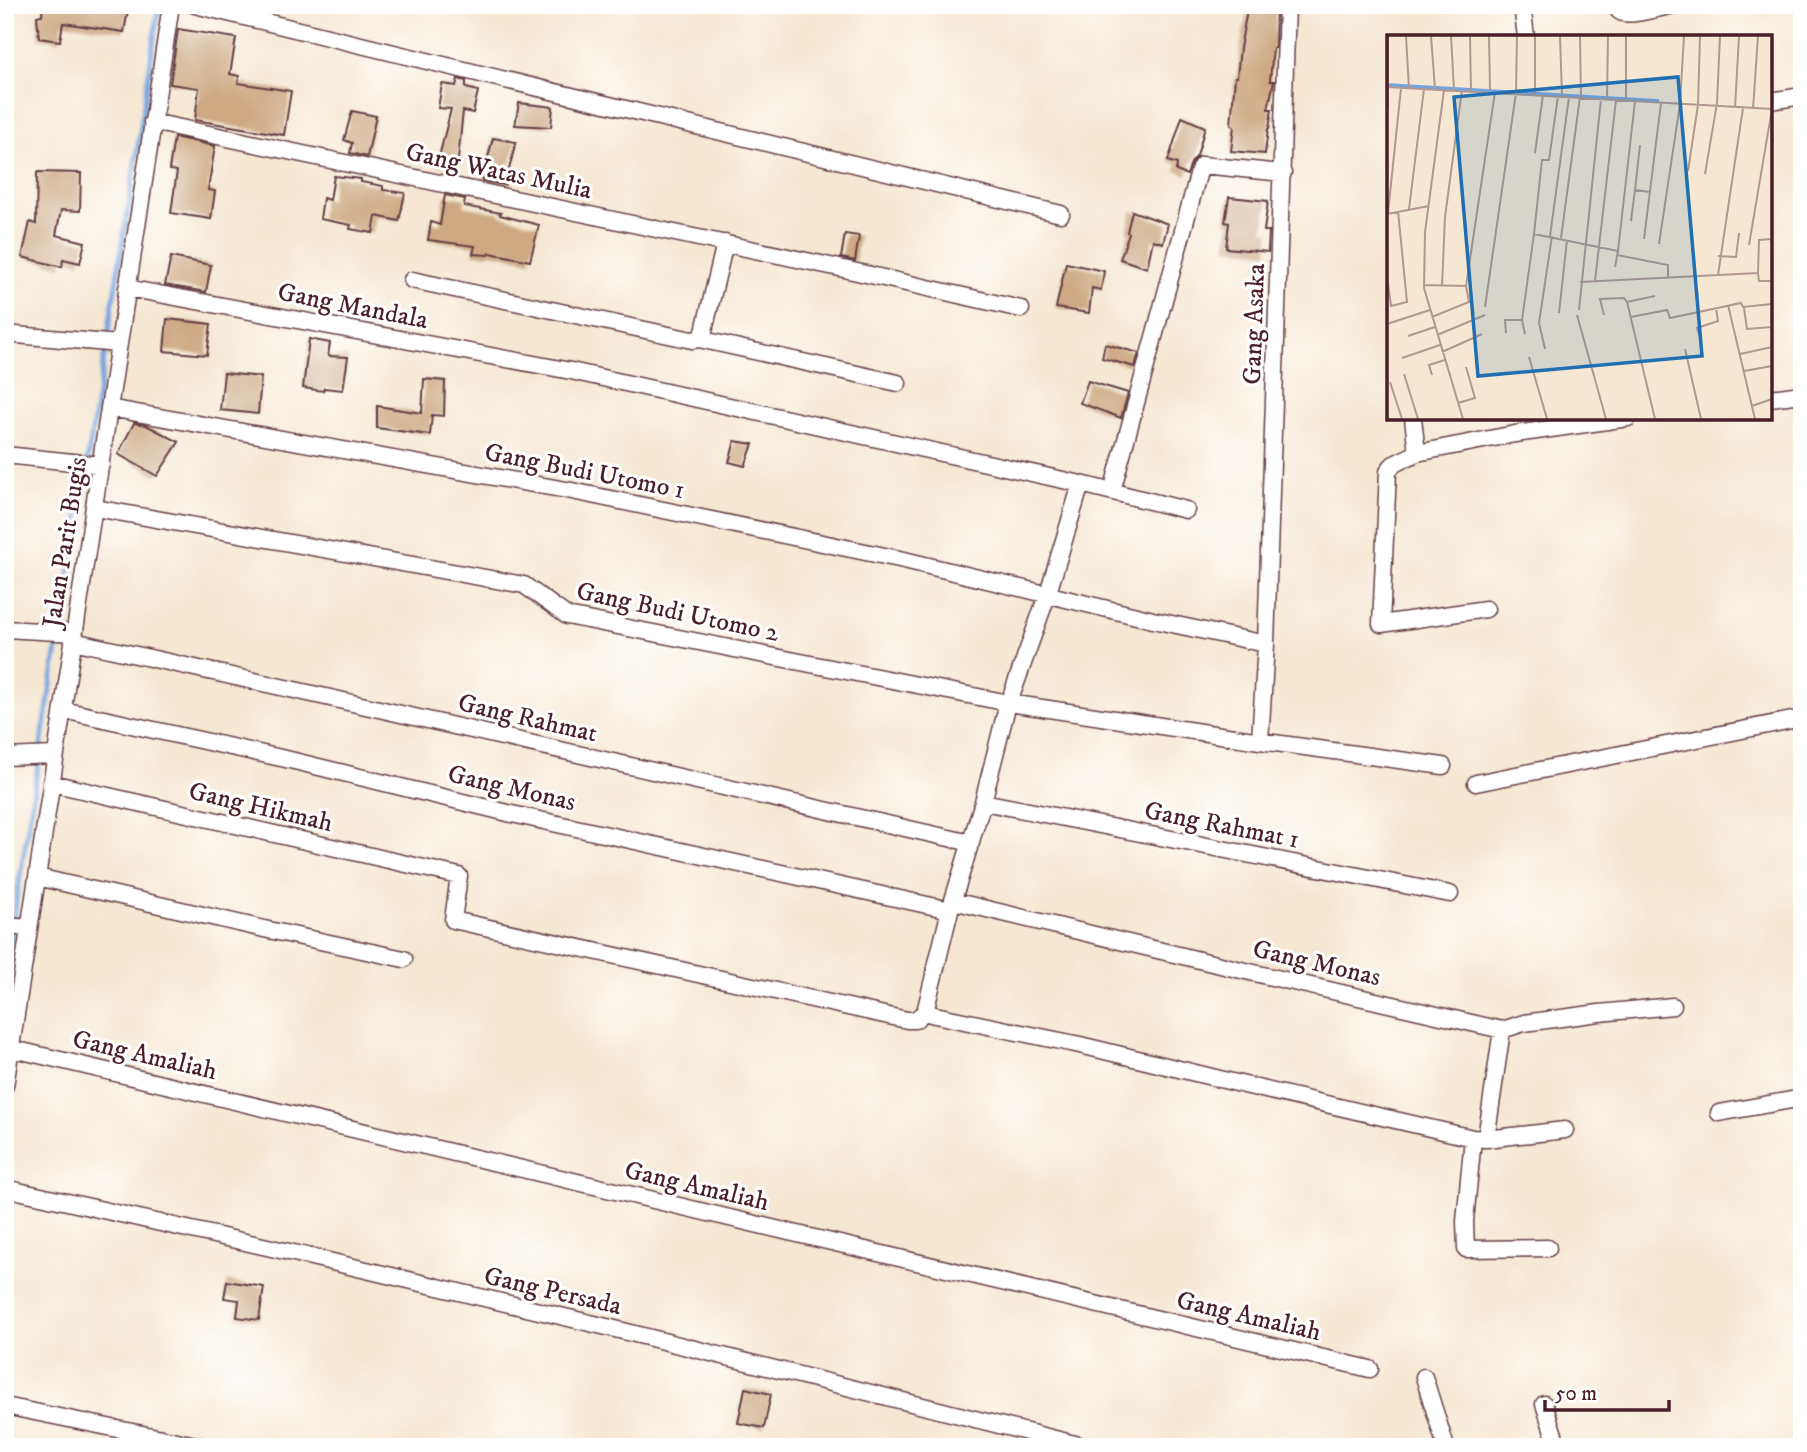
<svg xmlns="http://www.w3.org/2000/svg" width="1807" height="1452" viewBox="0 0 1807 1452" font-family="'IM FELL DW Pica',serif">
<style>
.lines{fill:none;stroke-linecap:round;stroke-linejoin:round}
.stream{stroke:#74a4de;stroke-width:5}
.building{fill:#cea983}
.street-casing{stroke:#643d44;stroke-width:19}
.street{stroke:#fff;stroke-width:16}
.labels{text-anchor:middle;stroke-width:6;stroke-linejoin:round;paint-order:stroke}
.street-label{font-size:26px;fill:#4a1f2b;stroke:#fff}
.inset-river{fill:none;stroke:#74a4de;stroke-width:3.5}
.inset-road{fill:none;stroke:#b1978f;stroke-width:2}
.view{fill:#1f6fb2;fill-opacity:0.15;stroke:#1f6fb2;stroke-width:3.5}
.inset-edge{fill:none;stroke:#4a1f2b;stroke-width:3.5}
</style>
<rect width="100%" height="100%" fill="#fff"/>
<filter id="ink" filterUnits="userSpaceOnUse"><feTurbulence type="fractalNoise" baseFrequency=".0143" numOctaves="2"/><feDisplacementMap in="SourceGraphic" scale="14" xChannelSelector="R" yChannelSelector="G"/><feConvolveMatrix kernelMatrix="1 2 1 2 8 2 1 2 1" color-interpolation-filters="sRGB"/></filter>
<filter id="wash" filterUnits="userSpaceOnUse"><feTurbulence type="fractalNoise" baseFrequency=".00686" numOctaves="4" result="noise"/><feDisplacementMap in="SourceGraphic" scale="28" xChannelSelector="R" yChannelSelector="G"/><feGaussianBlur stdDeviation="1.57" result="paint"/><feColorMatrix in="noise" values="0 0 0 0 0 0 0 0 0 0 0 0 0 0 0 0 0 1.4 0 .05"/><feComposite in="paint" operator="in"/></filter>
<g filter="url(#wash)">
<rect width="100%" height="100%" fill="#f5e7d1"/>
<g class="lines">
<!-- stream -->
<path class="stream" d="M5,981l12,-86 115,-710 27,-180"/>
</g>
<g id="blocks">
<!-- building -->
<path class="building" d="M43,5h86l-5,27 -61,-9 -3,18 -21,-3 -2,-22 5,-1z
M1248,5l28,2 -1,41h-2l-3,33h4l-6,28h4l-3,20h-1l-3,25 -34,-3 3,-25 -3,-1 4,-48h2l3,-29z
M178,29l58,9 -6,36 9,2 -1,7 53,8 -7,44 -89,-15 4,-32 -29,-4z
M458,79l8,2v7l12,3 -5,22 -10,-2 -6,58 -20,-4 14,-56 -13,-1 4,-24 14,2z
M519,103l34,4 -2,20 -36,-2z
M352,111l24,5 -9,41 -17,-4 2,-10 -8,-3z
M1182,117l23,10 -8,29 -6,7 -4,12 -11,-4 1,-7 -9,-3z
M174,137l41,9 -7,44 7,1 -4,28 -40,-6 6,-42 -8,-1z
M493,138l23,4 -11,43 -23,-4z
M37,172l44,1 -1,38 -19,-1 -5,25 29,7 -5,21 -17,-4 -1,8 -40,-10 8,-35 6,2z
M334,176l27,3v3l22,4v4l22,3 -6,28 -23,-5 -3,17 -23,-4 1,-4 -31,-6 3,-21 7,2z
M445,195l20,4 -1,7 37,7 -1,2 39,10 -9,36 -40,-8 -1,2 -16,-1 2,-8 -47,-6 3,-18 9,3z
M1229,197l39,4 -4,30h5l-1,21 -42,-4 3,-25 -4,-1z
M1132,211l36,13 -5,19 -10,-3 -6,28 -27,-9 9,-26 -2,-1z
M845,234l14,2 -4,25 -14,-3z
M171,257l40,8 -5,27 -41,-7z
M1066,263l38,8 -3,19 -9,-2 -3,25 -33,-5z
M167,319l44,5 -4,31 -43,-4z
M309,339l21,4 -2,13 20,1 -5,33 -19,-2 -1,3 -20,-3z
M1105,344l34,9 -4,14 -33,-9z
M224,373l37,4 -3,37 -38,-4z
M424,379l21,2 -1,35 -12,-1 -2,20 -53,-7v-22l45,7z
M1088,381l40,12 -7,25 -41,-15z
M134,423l12,2 33,17 -22,34 -39,-22z
M735,441l18,3 -8,22 -16,-4z
M227,1281l37,6 -5,33 -22,-3 2,-17 -15,-2z
M745,1388l26,6 -7,34 -26,-5z"/>
</g>
</g>
<g filter="url(#ink)">
<use href="#blocks" fill-opacity="0" stroke="#643d44" stroke-width="2"/>
<g class="lines">
<!-- street casing -->
<g class="street-casing">
<path id="street" d="M195,5l866,209
M1522,5l4,32
M1615,5c3,4 3,7 8,8 9,3 41,-6 51,-8
M1770,101l32,-5
M152,122l683,145 186,42
M412,280l280,60 7,-1 4,-4 22,-92
M127,288l444,83 510,113
M5,334l114,10
M699,339l199,44
M1770,398l32,-4
M109,408l463,83 332,69 249,60 113,24
M1413,418l4,35
M5,455l96,10
M1112,491l88,-323 2,-3 81,8
M95,508l429,77 43,31 442,87 251,38 183,25
M1186,510l-105,-26 -33,109 -42,118 -23,91 -33,108 -24,98c1,5 4,6 9,7l145,30 177,43 216,50 13,1 79,-9
M1486,609l-105,15 7,-152 3,-5 3,-3 23,-11 98,-19 113,-16
M5,629l70,4
M73,641l244,54 654,148
M63,710l227,50 222,54 438,96
M1260,741l6,-97 21,-639
M5,757l50,-2
M51,783l408,93 -6,44 454,100h8l11,-9
M1476,783l326,-65
M983,802l467,92
M37,877l227,52 140,30
M953,901l284,68 265,61 22,-7 75,-10 74,-7
M5,926l24,2
M5,1047l1365,322
M5,1086l166,-1081
M1719,1113l83,-15
M1473,1138l-8,83 1,28 82,-1
M1486,1139l16,-109
M5,1188l302,68 304,72 476,119
M1424,1377l22,70
M1544,1404l14,43
M5,1406l201,41"/>
</g>
<!-- street -->
<use href="#street" class="street"/>
</g>
</g>
<g class="labels">
<!-- street labels -->
<g class="street-label">
<text transform="translate(499 170) rotate(12)" y="9">Gang Watas Mulia</text>
<text transform="translate(353 305) rotate(11)" y="9">Gang Mandala</text>
<text transform="translate(1253 324) rotate(-88)" y="9">Gang Asaka</text>
<text transform="translate(585 470) rotate(11)" y="9">Gang Budi Utomo 1</text>
<text transform="translate(64 542) rotate(-81)" y="9">Jalan Parit Bugis</text>
<text transform="translate(678 611) rotate(12)" y="9">Gang Budi Utomo 2</text>
<text transform="translate(528 717) rotate(13)" y="9">Gang Rahmat</text>
<text transform="translate(512 787) rotate(13)" y="9">Gang Monas</text>
<text transform="translate(261 806) rotate(13)" y="9">Gang Hikmah</text>
<text transform="translate(1222 824) rotate(11)" y="9">Gang Rahmat 1</text>
<text transform="translate(1317 962) rotate(13)" y="9">Gang Monas</text>
<text transform="translate(145 1054) rotate(13)" y="9">Gang Amaliah</text>
<text transform="translate(697 1185) rotate(13)" y="9">Gang Amaliah</text>
<text transform="translate(553 1290) rotate(13)" y="9">Gang Persada</text>
<text transform="translate(1249 1315) rotate(13)" y="9">Gang Amaliah</text>
</g>
</g>
<!-- overview -->
<g transform="translate(1387 35)">
<rect width="385" height="385" fill="#f5e7d1"/>
<path class="inset-river" d="M2,50l270,16"/>
<path class="inset-road" d="M19,1l3,52M44,1l4,53M64,1l3,54M83,1l1,54M102,1l1,54M148,1v58M173,1l2,60M193,1l1,62M0,52l385,22 -23,136M57,55l-19,142 -1,56 39,131M220,64l1,-63M239,65v-64M348,73l4,-72M366,74l5,-73M1,75v-74M253,110l-5,45 15,2M148,118l8,-58M301,136l10,-66 2,-69M318,139l12,-71 3,-67M22,174l15,-120M1,178l13,-125M0,179l42,-8M244,186l4,-31M147,199l8,-74h7l9,-64M163,201l19,-139M174,203l19,-141M257,204l17,-136M385,204l-13,1 -1,33 1,8h13M272,209l21,-140 4,-68M231,216l17,-150M230,220l51,10v12M331,221l18,1 3,-24M331,240l25,-167M0,241l4,30 16,-4 -9,-91M208,246l21,-181M193,247l178,-9M37,250l42,1M55,251l3,-69 17,-127M240,267l28,117M341,270l27,114M98,272l31,-214 1,-57M357,273l3,21 25,-2M192,275l22,-211M172,278l8,-73M190,280l29,104M217,280l-4,-16 24,-1 3,4 28,-6M45,282l37,-15 -3,-16 29,-194M244,282l36,-7 3,8 71,-15 2,4 29,-3M0,289l43,-14M119,298l-1,-13h17M138,299l-3,-14 12,-86 84,17 -3,16M50,300l48,-20M21,301l27,-9M314,306l-4,-13 21,-7 -2,-13M158,314l-6,-26 13,-87M298,314l16,70M55,317l40,-18M353,319l32,-7M142,322l18,62M15,323l38,-13M357,336l28,-5M17,339l14,45M45,340l-3,-10 16,-5M3,347l12,37M71,368l17,-5 -9,-31M365,371l20,-7"/>
<path class="view" d="M291,42l24,279 -224,20 -24,-279z"/>
<rect width="385" height="385" class="inset-edge"/>
</g>
<!-- margin -->
<rect width="1807" height="1452" fill="none" stroke="#fff" stroke-width="28"/>
<!-- scale -->
<path d="M1545 1400v10h124v-10" fill="none" stroke="#4a1f2b" stroke-width="3.5"/>
<text x="1555" y="1400" font-size="21" fill="#4a1f2b" stroke="#ffffff" stroke-width="5" paint-order="stroke">50 m</text>
</svg>
